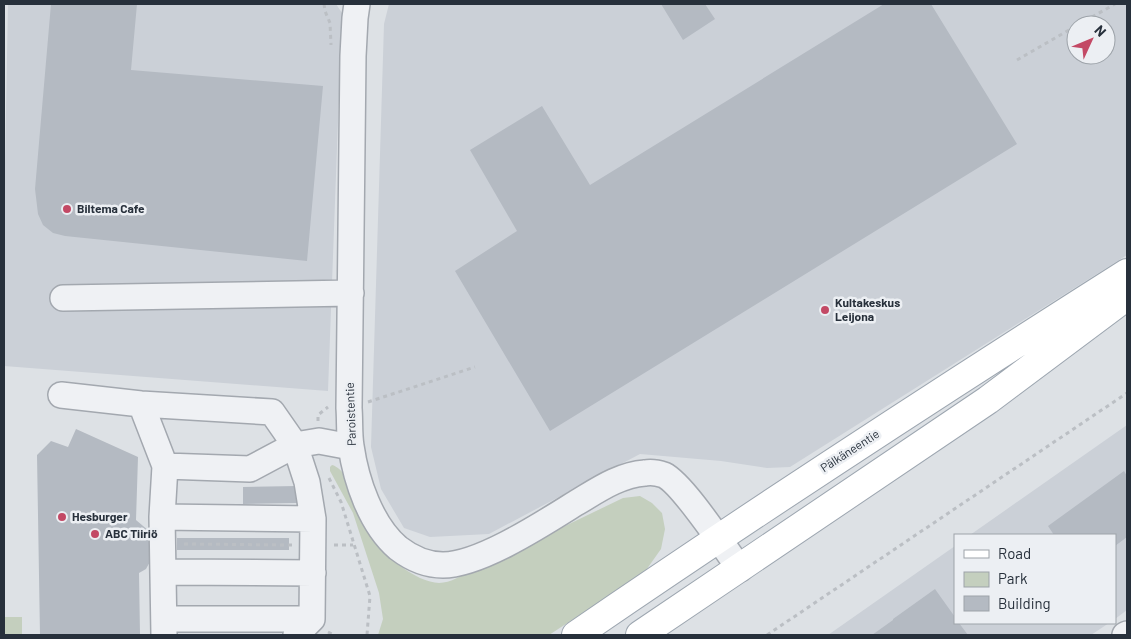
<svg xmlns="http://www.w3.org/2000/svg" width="1131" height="639" viewBox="0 0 1131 639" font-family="Barlow,sans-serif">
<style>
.built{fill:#cbd0d7;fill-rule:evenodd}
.green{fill:#c4cfbe}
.building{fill:#b4bac2}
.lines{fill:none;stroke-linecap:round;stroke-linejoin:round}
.minor-casing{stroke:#a3a8af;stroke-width:28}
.major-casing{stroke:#9da6b0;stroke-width:30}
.path{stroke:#bbbfc4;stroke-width:3;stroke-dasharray:4 4;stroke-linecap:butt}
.minor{stroke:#eff1f4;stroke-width:25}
.major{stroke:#fff;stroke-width:28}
.poi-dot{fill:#c34965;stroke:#eceff3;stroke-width:2}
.labels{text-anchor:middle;stroke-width:5;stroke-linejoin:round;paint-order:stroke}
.poi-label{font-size:12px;font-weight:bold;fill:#27303b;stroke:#eceff3;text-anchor:start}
.street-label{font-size:12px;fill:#27303b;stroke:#eceff3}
</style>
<rect width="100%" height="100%" fill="#dde1e5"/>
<!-- built -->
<path class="built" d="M8,4h328l6,9 -14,378 -324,-25v-150z
M389,4h738v251l-337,212 -23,1 -46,-7 -81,-7 -151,80 -59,3 -26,-9 -23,-39 -10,-42 13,-423zM1076,25h30v30h-30z
M1127,425v185l-12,9v-84h-145z
M955,546v77h154l-18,12h-263z"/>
<!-- green -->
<path class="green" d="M332,465c19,4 47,74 60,93 6,8 20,16 28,20 14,6 23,7 37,0l166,-80 17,-2 12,7 10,10 3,16 -4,20 -17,24 -95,62h-171l5,-16 -4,-26 -26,-80 -23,-42v-4z
M4,617h18v18h-18z"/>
<!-- building -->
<path class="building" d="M51,4h86l-6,66 192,16 -16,175 -242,-25 -12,-3 -10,-8 -5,-11 -3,-25z
M661,4h44l10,15 -32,21z
M884,4h47l86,140 -467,287 -95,-160 62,-40 -47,-81 72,-44 48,79z
M76,429l62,28 -2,63 13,11 4,6 -1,21 -6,11 -7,4 1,61 -100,1 -3,-180 14,-14 17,6z
M1124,471l3,5v61l-12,9v-11h-61l-6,-9z
M297,486v17l-54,1v-17z
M177,538h112v12h-112z
M935,589l20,28v6h4l9,12h-96l21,-15v-1z"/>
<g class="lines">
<!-- minor casing -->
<g class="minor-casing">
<path id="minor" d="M357,4l-2,14 -2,38 -4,352c1,13 0,26 2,38 5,35 20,79 47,102 13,10 28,17 45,17 37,0 101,-42 133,-62 22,-13 43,-28 69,-30 5,-1 13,0 19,2 19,9 61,74 76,94
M63,298l288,-5
M61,395l80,9 131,8 23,33 12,37 6,37 -1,100 -16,16
M141,404l24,62
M162,517l151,2
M163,572l150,1
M164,619h148
M164,635l-2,-118 3,-51 85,3 45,-24 24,-4 32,6
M1125,635l2,-1"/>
</g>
<!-- major casing -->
<g class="major-casing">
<path id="major" d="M576,635c181,-124 365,-244 551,-362
M640,635l348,-235 139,-104"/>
</g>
<!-- path -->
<path class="path" d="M324,4l1,7 5,12 1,22
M1078,25l37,-21
M1017,60l59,-34
M368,402l107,-35
M318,421v-6l10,-8
M329,478l12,24 29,94 -3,39
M184,544l108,1
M334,545h19
M328,632l6,3
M767,635l360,-242"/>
<!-- minor -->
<use href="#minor" class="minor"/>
<!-- major -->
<use href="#major" class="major"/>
</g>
<!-- markers -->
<g class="poi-dot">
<circle cx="67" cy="209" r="5"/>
<circle cx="825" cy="310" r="5"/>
<circle cx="62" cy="517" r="5"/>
<circle cx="95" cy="534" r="5"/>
</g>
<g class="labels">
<!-- poi labels -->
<g class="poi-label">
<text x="77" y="213">Biltema Cafe</text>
<text x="835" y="307">Kultakeskus<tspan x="835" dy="14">Leijona</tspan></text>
<text x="72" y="521">Hesburger</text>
<text x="105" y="538">ABC Tiiriö</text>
</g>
<!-- street labels -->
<g class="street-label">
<text transform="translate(351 414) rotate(-92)" y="4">Paroistentie</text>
<text transform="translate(850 451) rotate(-33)" y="4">Pälkäneentie</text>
</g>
</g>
<!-- border -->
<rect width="1131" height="639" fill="none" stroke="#27303b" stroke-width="10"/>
<!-- legend -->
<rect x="954" y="534" width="162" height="90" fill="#eceff3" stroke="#9da3a9"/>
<rect x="964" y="550" width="25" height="8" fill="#ffffff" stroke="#9da3a9"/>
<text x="998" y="559" font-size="15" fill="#27303b">Road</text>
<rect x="964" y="572" width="25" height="15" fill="#c4cfbe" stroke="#9da3a9"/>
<text x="998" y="584" font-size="15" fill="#27303b">Park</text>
<rect x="964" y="596" width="25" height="15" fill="#b4bac2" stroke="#9da3a9"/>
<text x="998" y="609" font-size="15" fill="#27303b">Building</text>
<!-- north arrow -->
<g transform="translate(1091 40) rotate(46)"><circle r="24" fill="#eceff3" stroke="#9da3a9"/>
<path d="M0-4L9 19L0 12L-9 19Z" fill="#c34965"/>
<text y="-8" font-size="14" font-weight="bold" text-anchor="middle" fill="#27303b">N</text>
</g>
</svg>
